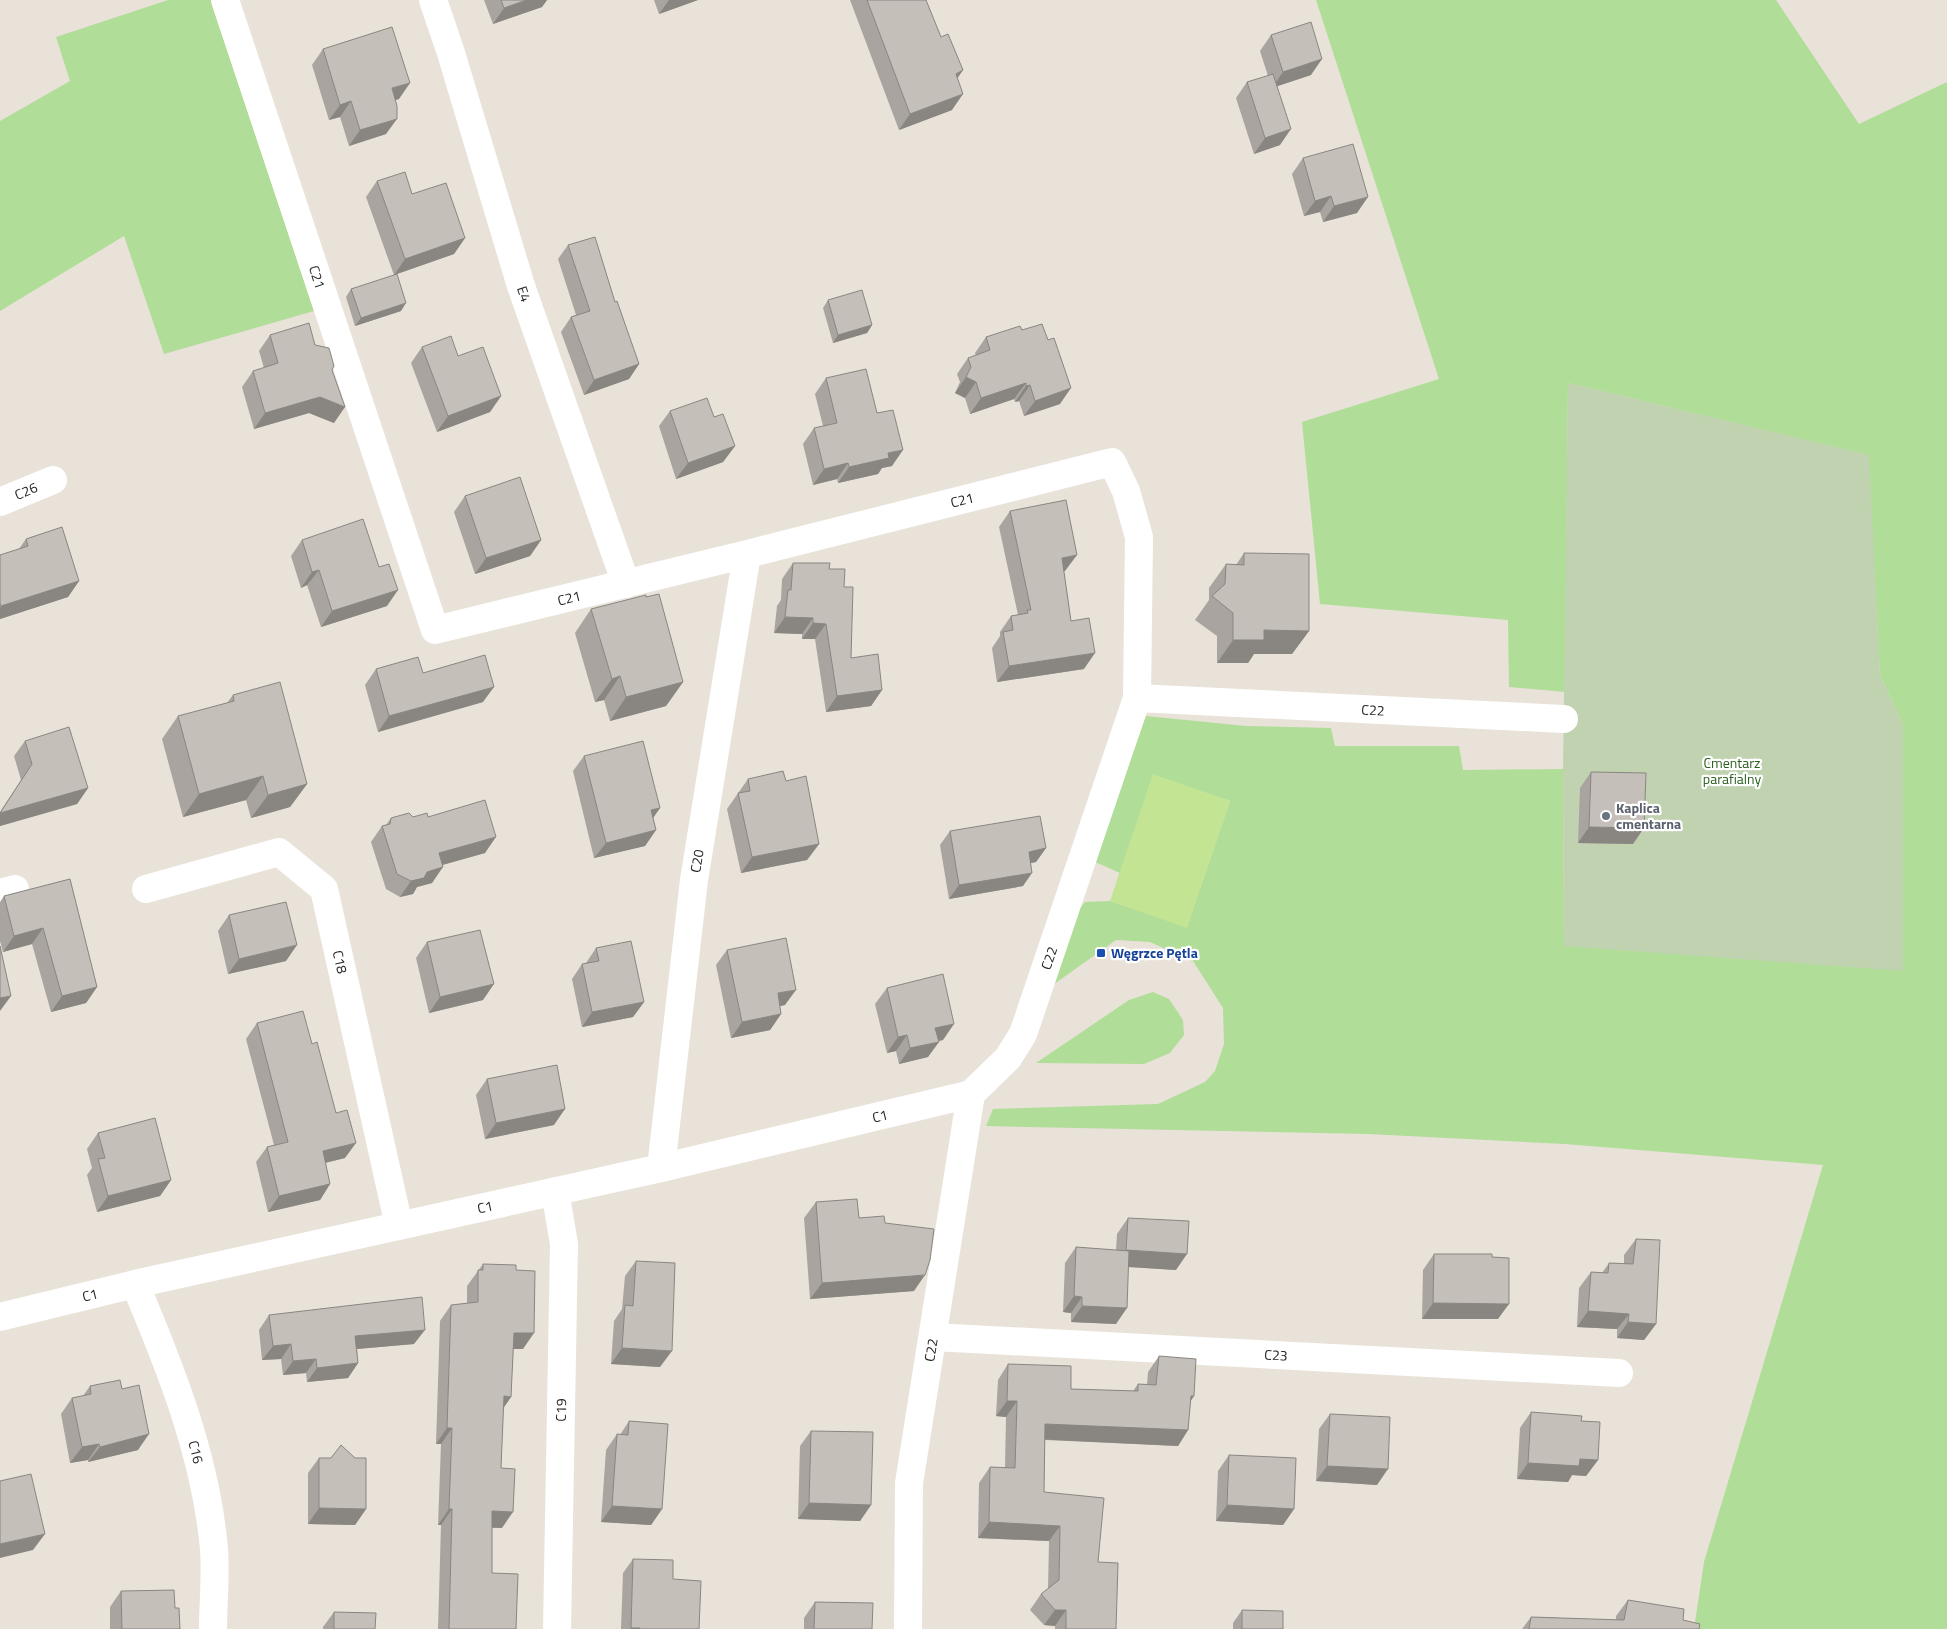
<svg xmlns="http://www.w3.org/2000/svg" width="1947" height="1629" viewBox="0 0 1947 1629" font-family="'Titillium Web',sans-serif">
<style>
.green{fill:#b0dd97}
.cemetery{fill:#c1d2b1}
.pitch{fill:#c2e493}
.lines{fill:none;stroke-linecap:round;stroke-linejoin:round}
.street{stroke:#fff;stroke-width:28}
.wall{fill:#a9a49f}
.shaded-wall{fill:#898682}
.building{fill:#c4bfb9;stroke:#898682}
.worship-dot{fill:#6b7280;stroke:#fff;stroke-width:2}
.transit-dot{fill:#1a4fb4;stroke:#fff;stroke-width:2}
.labels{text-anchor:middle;stroke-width:4.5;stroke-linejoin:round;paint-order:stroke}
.street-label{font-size:14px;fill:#272727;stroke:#fff}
.park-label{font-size:14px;fill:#2a5e1d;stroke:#fff}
.worship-label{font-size:14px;font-weight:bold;fill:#5b616d;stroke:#fff;text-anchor:start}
.transit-label{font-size:14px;font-weight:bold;fill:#164399;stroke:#fff;text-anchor:start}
</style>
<rect width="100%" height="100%" fill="#e9e2d9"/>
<!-- green -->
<path class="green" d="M168,0h44l102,311 -150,43 -40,-118 -124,75v-190l70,-40 -14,-44z
M1316,0h460l83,124 88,-42v1547h-253l10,-67 119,-397 -258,-21 -197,-10 -382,-8 7,-17 165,-5 47,-22 10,-11 9,-27 -1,-36 -30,-47 -43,-19 -34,-2 -66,47 15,-61 20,-24 25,-1 77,26 43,-126 -77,-26 -33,98 -27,-12 53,-145 100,10 85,2 4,18h124l4,24 100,-1 1,177 339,-221 -23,-50 -12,-220 -300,-72 -3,309 -56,-5 -1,-67 -188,-16 -18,-182 137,-43z
M1153,992l16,7 14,21 1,15 -14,18 -26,11 -108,-1 93,-63z"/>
<!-- cemetery -->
<path class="cemetery" d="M1568,383l301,72 11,220 23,50v246l-339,-25 -1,-177z"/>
<!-- pitch -->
<path class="pitch" d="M1153,774l77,27 -43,127 -77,-27z"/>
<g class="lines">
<!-- street -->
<path class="street" d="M225,0l210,630 312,-76 365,-92 14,29 13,46 -2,161
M433,0l18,53 70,233 105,298
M0,502l53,-22
M146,889l133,-37 45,37 75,337
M0,893l15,-4
M661,1168l33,-288 53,-326
M555,1191l9,53 -7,385
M135,1284c36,85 71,173 79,265 2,26 -1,54 -1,80
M0,1317l135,-33 526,-116 310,-74
M933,1337l686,36
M908,1629l1,-146 62,-389 37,-36 15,-24 114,-336 427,21"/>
</g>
<!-- wall -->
<path class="wall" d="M484,0h63l-5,7 -49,17z
M654,0h44l-39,14z
M850,0h76l15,37 22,33 -6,8 -5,32 -53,20z
M1271,35l40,40 -34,11 3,59 -26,9 -18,-56 11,-16 21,-6 -8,-25z
M323,49l76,50 -4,1 -9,34 -37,12 -9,-29 -11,3 -17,-55z
M1303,158l54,55 -34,9 -3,-10 -16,4 -12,-42z
M377,181l88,57 -11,16 -60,21 -28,-78z
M568,245l47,57 24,62 -10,15 -45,16 -23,-63 10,-15 5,-2 -18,-56z
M351,289l50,22 -46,15 -9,-29z
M828,300l44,25 -5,8 -34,10 -10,-35z
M1022,330l38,74 -36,12 -5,-15 -4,1 -1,-3 -44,15 -5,-16 -10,-5 5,-11 -3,-8 11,-16 8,-2 -1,-3 11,-16z
M270,335l45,10 17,25 2,53 -25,-10 -55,16 -12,-42 11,-16 11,-3 -5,-17z
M422,347l36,9 43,40 -11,16 -53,20 -26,-69z
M826,378l51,35 15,53 -10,2 -4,6 -40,9 -1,-4 -24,6 -10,-41 11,-16 9,-2 -8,-32z
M670,411l44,6 21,29 -12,16 -47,17 -17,-53z
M465,496l76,44 -11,16 -55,18 -21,-62z
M1010,511l55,60h-1l7,50 13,48 -87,13 -5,-34 8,-12v-4l11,-16 7,-1 -19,-88z
M26,539l53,42 -11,16 -68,22v-64l19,-6z
M302,540l85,66 -66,21 -14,-42 -6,3 -10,-32z
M1244,553l65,78 -17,23h-38l-6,9h-31v-27l-22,-16 14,-20v-12l17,-24 10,1z
M793,563l36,6 15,18 7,71 31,32 -11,16 -45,6 -11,-73h-13v-5l-28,-1 3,-27 4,-6 1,-21z
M646,597l37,85 -17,24 -56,15 -6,-21 -9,2 -20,-69 16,-24z
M376,669l47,4 60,29 -105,30 -13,-47z
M233,695l74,89 -17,23 -39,11 -5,-18 -63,17 -21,-78 16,-23 49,-13z
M25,741l63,47 -11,16 -77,22v-14l21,-32 -7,-24z
M584,756l76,52 -7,9 3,13 -11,16 -51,12 -21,-87z
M1591,772l42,72 -55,-1 2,-55z
M748,779l71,65 -12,16 -66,13 -14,-64z
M428,817l57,36 -43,12 -10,18 -15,4 -4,7 -13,3 -14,-8 -15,-47 11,-16 4,-1 5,-7z
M950,831l96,17 -10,14 -5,1 -8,23 -74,13 -9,-54z
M70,879l27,108 -11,16 -35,9 -19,-68 -29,8 -3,-11v-39l4,-6z
M229,915l57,46 -58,13 -10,-43z
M427,942l56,58 -54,13 -13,-55z
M596,948l48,54 -11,15 -51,10 -10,-48 10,-15 4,-1z
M727,950l58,55 -5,1 1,8 -11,16 -39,8 -15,-73z
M887,988l56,52 -5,1 -10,16 -29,7 -3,-13 -9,2 -12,-49z
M257,1023l55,21 33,114 -20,5 5,21 -10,16 -52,12 -12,-50 11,-15 7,-2 -28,-106z
M487,1079l67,46 -69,14 -9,-44z
M98,1133l73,47 -11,16 -63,16 -10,-37 5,-7 -5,-19z
M816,1202l43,16 26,5 29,68 -104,8 -6,-81z
M1128,1218l48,52 -48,-3 -12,57 -45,-2v-9l-8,-1 2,-49 11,-16 40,3 1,-16z
M1636,1239l20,85 -12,16 -27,-2v-9l-40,-2 2,-39 12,-16 11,1 7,-10 15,1v-9z
M1434,1254l58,3 6,62h-76l1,-49z
M636,1261l24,106 -49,-3 3,-43 8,-12 3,-33z
M483,1264l40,85h-10l-2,48 -8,11 -2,60 1,60h-10v45l24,56h-78l3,-104h-3l3,-81h-5l4,-123 11,-16 16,-2v-17z
M269,1315l145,29 -57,5 1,14 -10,15 -41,4 -1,-9 -23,2 -2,-16 -19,1 -3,-30z
M1159,1356l31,46 -2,28 -10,16 -133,-6 -1,52 54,70 18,67h-61v-3l-11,-1 -14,-15 11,-16 7,-5 1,-48 -71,-3 1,-55 11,-16 15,1 1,-51 -10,-1 2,-36 10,-16 63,25 62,2 5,-7 9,1 1,-13z
M90,1386l48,64 -50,12v-2l-18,3 -9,-49 11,-16 11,-2z
M1531,1412l50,9 17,39 -12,16 -14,-1 -4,7 -51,-3 3,-51z
M1330,1414l47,71 -61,-4 3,-52z
M629,1421l33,88 -11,16 -50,-3 5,-72 11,-16 3,1z
M811,1431l60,74 -11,16 -62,-2 2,-73z
M1229,1455l65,54 -11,16 -67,-4 2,-50z
M319,1458l47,51 -11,16 -47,-1v-51z
M633,1559l40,20 26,50h-78l2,-56z
M121,1591l54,17 5,21h-70v-22z
M1628,1600l55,20 16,9h-177l9,-12 85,3v-4z
M815,1602l57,27h-68v-11z
M1242,1610l41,19h-50v-6z
M334,1612l41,17h-52v-2z"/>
<!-- shaded-wall -->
<path class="shaded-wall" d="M527,0h20l-5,7 -49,17 11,-16z
M669,0h29l-39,14z
M1322,59l-11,16 -39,13 11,-16z
M963,70l-11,16 4,-12z
M410,83l-11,16 -19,5 12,-16z
M963,94l-11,16 -53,20 11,-16z
M351,101l-11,16 -11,3 11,-15z
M397,119l-11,15 -37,12 11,-16z
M1291,129l-11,16 -26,9 11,-16z
M1331,196l-11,16 -16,4 11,-15z
M1368,197l-11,16 -34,9 11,-16z
M465,238l-11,16 -60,21 11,-16z
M406,303l-5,8 -46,15 6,-8z
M872,325l-5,8 -34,10 5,-8z
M639,364l-10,15 -45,16 10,-15z
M966,377l10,5 -11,16 -10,-5z
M1026,383l-12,16 -44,15 11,-16z
M1030,385l-11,16 -4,1 11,-16z
M1071,388l-11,16 -36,12 11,-15z
M501,396l-11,16 -53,20 11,-16z
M320,397l25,10 -11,16 -25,-10 -55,16 11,-16z
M735,446l-12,16 -47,17 12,-16z
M903,450l-11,16 -10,2 -4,6 -40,9 11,-16 39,-14z
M848,463l-11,16 -24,6 11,-16z
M541,540l-11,16 -55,18 11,-16z
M1077,555l-12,16 -14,2 11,-15z
M319,570l-12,15 -6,3 11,-16z
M79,581l-11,16 -68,22v-11l1,-2z
M398,590l-11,16 -66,21 11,-16z
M785,617l28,1 -11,16 -28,-1z
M813,623l13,1 -11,15h-13z
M1264,630l45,1 -17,23h-38l-6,9h-31l16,-23z
M1095,653l-11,16 -87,13 12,-16z
M620,676l-16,24 -9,2 17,-23z
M683,682l-17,24 -56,15 16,-24z
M494,687l-11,15 -105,30 11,-16z
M882,690l-11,16 -45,6 11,-16z
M263,776l-17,24 -63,17 16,-23z
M307,784l-17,23 -39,11 17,-23z
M88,788l-11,16 -77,22v-13z
M660,808l-11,16 2,-14z
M1589,827l55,1 -11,16 -55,-1z
M656,830l-11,16 -51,12 12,-15z
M496,837l-11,16 -57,16 11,-16z
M819,844l-12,16 -66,13 11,-16z
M1046,848l-10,14 -16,3 9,-13z
M443,867l-11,16 -15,4 -4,7 -13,3 11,-16 16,-9z
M1032,873l-9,13 -74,13 10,-14z
M43,928l-11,16 -29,8 11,-16z
M297,945l-11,16 -58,13 11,-15z
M494,984l-11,16 -54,13 11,-16z
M97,987l-11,16 -35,9 11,-16z
M796,990l-11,15 -19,4 12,-16z
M11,996l-11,15v-13z
M644,1002l-11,15 -51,10 10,-15z
M781,1014l-11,16 -39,8 11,-16z
M954,1024l-11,16 -19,4 11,-16z
M907,1035l-11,16 -9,2 11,-16z
M939,1042l-11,15 -29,7 11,-16z
M565,1109l-11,16 -69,14 11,-16z
M356,1143l-11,15 -33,8 11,-15z
M171,1180l-11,16 -63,16 11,-16z
M330,1184l-10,16 -52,12 11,-16z
M1126,1250l61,4 -11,16 -62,-4z
M925,1275l-11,16 -104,8 12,-16z
M1074,1296l8,1 -11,16 -8,-1z
M1433,1303l76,1 -11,15h-76z
M1082,1306l45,2 -11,16 -45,-2z
M1588,1311l41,3 -12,15 -40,-2z
M1628,1322l28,2 -12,16 -27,-2z
M425,1330l-11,14 -69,6 10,-14z
M514,1333h20l-11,16h-20z
M291,1344l-10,15 -19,1 11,-14z
M622,1348l50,3 -12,16 -49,-3z
M316,1359l-10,14 -23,2 10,-14z
M358,1363l-10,15 -41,4 10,-14z
M504,1396l7,1 -11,16z
M1191,1396h3l-10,15z
M1007,1401h10l-11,16 -10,-1z
M1045,1424l143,6 -10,16 -144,-7z
M447,1428h5l-11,16h-5z
M149,1434l-11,16 -50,12 12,-15z
M99,1444l-11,16 -18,3 12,-16z
M1580,1459l18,1 -12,16 -14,-1 -4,7 -51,-3 11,-16z
M1327,1466l61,3 -11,16 -61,-4z
M809,1503l62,2 -11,16 -62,-2z
M1227,1505l67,4 -11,16 -67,-4z
M612,1506l50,3 -11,16 -50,-3z
M319,1508l47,1 -11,16 -47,-1z
M449,1509h3l-11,16h-3z
M492,1511l21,1 -11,16 -21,-1z
M989,1522l71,4 -11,15 -71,-3z
M45,1534l-12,16 -33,8v-14z
M1055,1610h11l-11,16 -11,-1z
M631,1628h9l-1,1h-9z"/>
<!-- building -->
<path class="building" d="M501,0h26l-23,8z
M867,0h59l15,37 7,-3 15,36 -7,4 7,20 -53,20z
M1311,22l11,37 -39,13 -12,-37z
M392,27l18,56 -18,5 5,18v13l-37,11 -9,-29 -11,4 -17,-56z
M1273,74l18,55 -26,9 -18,-56z
M1353,144l15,53 -34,9 -3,-10 -16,5 -12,-43z
M405,172l7,22 34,-11 19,55 -60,21 -28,-78z
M595,237l20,65 2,-1 22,63 -45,16 -23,-63 19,-6 -22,-66z
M397,274l9,29 -45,15 -10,-29z
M862,290l10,35 -34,10 -10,-35z
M309,323l6,22 14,3 5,18 -2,4 13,37 -25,-10 -55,16 -12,-42 25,-8 -8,-28z
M1042,324l6,16 6,-2 17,50 -36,13 -5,-16 -4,1v-3l-45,15 -5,-16 -10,-5 5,-10 -3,-9 22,-8 -4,-13 34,-11 2,4z
M451,336l7,20 25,-9 18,49 -53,20 -26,-69z
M866,369l11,44 16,-3 10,40 -15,3 1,5 -40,9 -1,-4 -24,6 -10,-41 23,-5 -11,-45z
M707,398l7,19 9,-3 12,32 -47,17 -18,-52z
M520,477l21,63 -55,18 -21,-62z
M1066,500l11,55 -15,3 9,63 18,-3 6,35 -86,13 -6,-34 10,-2 -2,-14 17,-3 -1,-3h4l-21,-99z
M363,519l16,48 10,-3 9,26 -66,21 -13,-41 -7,2 -10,-32z
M62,527l17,54 -78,25 -1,-3v-48l28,-9 -2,-7z
M1244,553l65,1v77l-45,-1v10h-31v-27l-21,-17 13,-12 1,-20 18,1z
M793,563h37l-1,6h16l-1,18h9l-2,71 27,-4 4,36 -45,6 -11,-72 -13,-1v-5l-28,-1 3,-27h3z
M659,594l24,88 -57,15 -6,-21 -8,3 -21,-70 55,-14v2z
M485,655l9,32 -105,29 -13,-47 42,-12 5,16z
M280,682l27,102 -39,11 -5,-19 -64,18 -21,-78 56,-15 -1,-6z
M69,727l19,61 -88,25 32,-49 -7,-23z
M643,741l17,67 -9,2 5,20 -50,13 -22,-87z
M783,771l3,10 20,-5 13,68 -67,13 -14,-64 12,-2 -2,-12z
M1591,772l55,1 -2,55 -55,-1z
M485,800l11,37 -57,16 4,14 -16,5 -3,6 -13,3 -14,-7 -15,-48 8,-2 1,-6 18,-5 4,4 14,-4 1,4z
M1040,816l6,32 -17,4 3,21 -73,12 -9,-54z
M70,879l27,108 -35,9 -19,-68 -29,8 -10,-40z
M286,902l11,43 -58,14 -10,-44z
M480,930l14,54 -54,13 -13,-55z
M786,938l10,52 -18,3 3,21 -39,8 -15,-72z
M631,941l13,61 -52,10 -10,-48 17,-3 -3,-13z
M0,946l11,50 -11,2z
M943,974l11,50 -19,4 4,14 -29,6 -3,-13 -9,2 -11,-49z
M303,1011l9,33 5,-2 19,71 11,-3 9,33 -33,8 7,33 -51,12 -12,-49 21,-5 -31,-119z
M557,1065l8,44 -69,14 -9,-44z
M155,1118l16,62 -63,16 -10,-37 7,-1 -7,-25z
M857,1199l2,19 25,-2 1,7 49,6 -4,31 -5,15 -103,8 -6,-81z
M1128,1218l61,3 -2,33 -61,-4z
M1636,1239l24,1 -4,84 -28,-2 1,-8 -41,-3 3,-39 17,1 1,-10 24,1z
M1076,1247l53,4 -2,57 -45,-2v-9l-8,-1z
M1434,1254h58v3l17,1v46l-76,-1z
M636,1261l39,2 -3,88 -50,-3 3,-43 8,1z
M483,1264l33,1v5l19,1 -1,62h-20l-3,64 -7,-1 -3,72 14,1 -2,43 -21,-1v62l26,1 -2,55h-67l3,-120h-3l3,-81h-5l4,-123 27,-3v-32h5z
M422,1297l3,33 -70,6 3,27 -41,5 -1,-9 -23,2 -2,-17 -18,2 -4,-31z
M1159,1356l37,3 -2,37h-3l-3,34 -143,-6 -1,68 60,6 -6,64 20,1 -2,66h-50v-19h-11l-14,-16 18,-14 1,-54 -71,-4 1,-55 25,1 2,-67h-10l1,-37 63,2v23l67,2v-7l18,1z
M120,1380l2,9 17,-4 10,49 -49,13 -1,-3 -17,3 -10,-49 19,-4 -1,-8z
M1531,1412l51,4 -1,5 19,1 -2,38 -18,-1 -1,7 -51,-3z
M1330,1414l60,3 -2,52 -61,-3z
M629,1421l39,3 -6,85 -50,-3 5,-72 11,1z
M811,1431l62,1 -2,73 -62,-2z
M341,1445l14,13h11v51l-47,-1v-50h12z
M1229,1455l67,3 -2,51 -67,-4z
M31,1474l14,60 -45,10v-63z
M633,1559l40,1v19l28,2 -2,48h-59v-1h-9z
M174,1590l1,18h4l1,21h-58l-1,-38z
M1628,1600l56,9 -1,11 17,4 -1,5h-170l2,-12 93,3z
M815,1602l58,1 -1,26h-58z
M1242,1610l41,1v18h-41z
M334,1612l42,1 -1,16h-41z"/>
<!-- markers -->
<circle class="worship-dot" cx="1606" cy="816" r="5"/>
<rect class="transit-dot" x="1096" y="948" width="10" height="10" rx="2.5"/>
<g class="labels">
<!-- street labels -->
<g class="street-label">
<text transform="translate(317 277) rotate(72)" y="5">C21</text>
<text transform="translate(524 294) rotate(71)" y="5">E4</text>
<text transform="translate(26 491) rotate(-23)" y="5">C26</text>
<text transform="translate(962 500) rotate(-14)" y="5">C21</text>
<text transform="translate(569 598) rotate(-14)" y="5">C21</text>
<text transform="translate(1373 710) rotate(3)" y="5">C22</text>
<text transform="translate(697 861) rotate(-81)" y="5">C20</text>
<text transform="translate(1049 958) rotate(-71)" y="5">C22</text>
<text transform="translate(340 962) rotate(77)" y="5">C18</text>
<text transform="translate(880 1116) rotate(-14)" y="5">C1</text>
<text transform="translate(485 1207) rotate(-12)" y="5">C1</text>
<text transform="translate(90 1295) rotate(-14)" y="5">C1</text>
<text transform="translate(931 1350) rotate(-81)" y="5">C22</text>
<text transform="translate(1276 1355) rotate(3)" y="5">C23</text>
<text transform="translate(561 1410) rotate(-89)" y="5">C19</text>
<text transform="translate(196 1452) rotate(76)" y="5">C16</text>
</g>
<!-- park labels -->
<g class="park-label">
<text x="1732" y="768">Cmentarz<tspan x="1732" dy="16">parafialny</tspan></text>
</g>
<!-- worship labels -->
<g class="worship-label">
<text x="1616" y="813">Kaplica<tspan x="1616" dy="16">cmentarna</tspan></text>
</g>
<!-- transit labels -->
<g class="transit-label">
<text x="1111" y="958">Węgrzce Pętla</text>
</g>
</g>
</svg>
